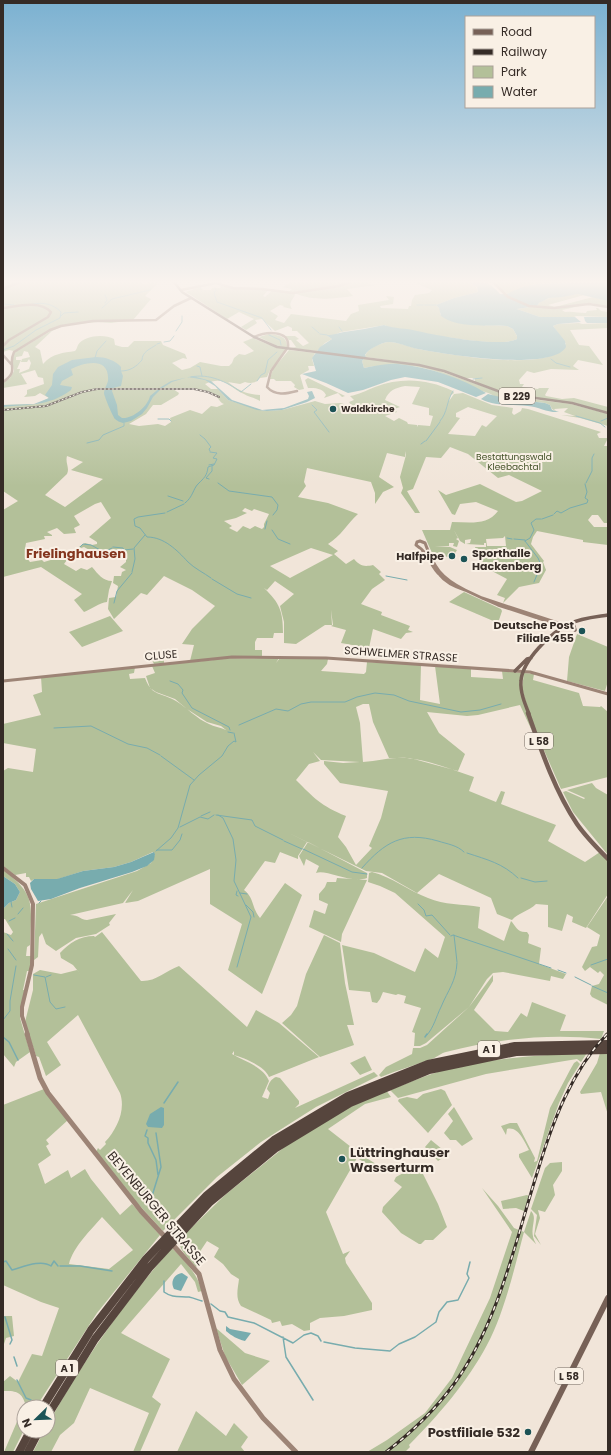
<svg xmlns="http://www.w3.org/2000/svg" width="611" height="1455" viewBox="0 0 611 1455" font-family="Poppins,sans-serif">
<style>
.green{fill:#b3c099;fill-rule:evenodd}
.water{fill:#78acae}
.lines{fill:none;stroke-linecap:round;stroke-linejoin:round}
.stream-far1{stroke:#78acae;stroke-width:1}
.stream{stroke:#78acae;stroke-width:1.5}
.secondary-far3{stroke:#9d8476;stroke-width:2.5}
.secondary-far2{stroke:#9d8476;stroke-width:3}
.secondary-far1{stroke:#9d8476;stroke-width:4}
.secondary{stroke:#9d8476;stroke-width:5}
.primary-far3{stroke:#776157;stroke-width:2.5}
.primary-far2{stroke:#776157;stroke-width:3.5}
.primary-far1{stroke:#776157;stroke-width:4.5}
.primary{stroke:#776157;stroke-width:6}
.highway{stroke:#56453d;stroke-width:8}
.rail-far1-casing{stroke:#352b26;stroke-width:2}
.rail-casing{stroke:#352b26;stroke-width:3}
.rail-far1{stroke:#f9f0e5;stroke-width:1;stroke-dasharray:2;stroke-linecap:butt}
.rail{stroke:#f9f0e5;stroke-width:1.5;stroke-dasharray:4.5;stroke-linecap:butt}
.poi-dot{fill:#1c5356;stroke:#f9f0e5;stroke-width:1.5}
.labels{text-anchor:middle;stroke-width:4;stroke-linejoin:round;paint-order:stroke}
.far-poi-label{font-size:9px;font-weight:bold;fill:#352b26;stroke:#f9f0e5;text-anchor:start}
.far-park-label{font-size:9px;fill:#44532a;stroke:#f9f0e5}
.shield{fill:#f9f0e5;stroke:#70665f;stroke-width:1}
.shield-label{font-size:10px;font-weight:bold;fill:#352b26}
.poi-label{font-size:11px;font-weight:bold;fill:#352b26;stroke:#f9f0e5;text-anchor:end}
.street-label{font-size:11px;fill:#352b26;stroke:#f9f0e5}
.quarter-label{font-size:13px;font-weight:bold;fill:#84361f;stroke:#f9f0e5}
.near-poi-label{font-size:13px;font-weight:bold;fill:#352b26;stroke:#f9f0e5;text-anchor:start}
.near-street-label{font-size:13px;fill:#352b26;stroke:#f9f0e5}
</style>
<rect width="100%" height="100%" fill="#f1e5d9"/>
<!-- green -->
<path class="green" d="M3,282h138l2,2 13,-2 1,2 -12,12 6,3 -18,21 -22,3 -13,-1 -33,3 -13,6 -17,16 5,3 3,14c10,-11 20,-11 32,-13 2,-2 2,-4 3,-6 6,-10 27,-11 36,-6l1,6 7,2h6l6,-6h27l2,4 22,9 2,5 -4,-1 -11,5 10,7 8,-2 10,-6 21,4h8l3,-3 2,-5 5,-4 6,1 9,-4 -11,-9 10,-4 14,6 20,6 -17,20 -3,7 -7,1c-4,5 -9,6 -15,4l-5,2 -12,-2c11,9 18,12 32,13v6c-2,-2 -11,-4 -16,-7 -16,-7 -19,-19 -39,-10l6,5h7l10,11 36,11 18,-1 33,-9 10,3 15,-1 12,3 -3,-4 5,-2 -4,-4c8,-1 17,-6 25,-9 27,-10 52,-8 78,4l1,2 -4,3 -1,5 5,-7 9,-1 29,12 21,3 -1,5 2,2 7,-4 1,-3 6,1 73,23 -4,2 2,4h9l-4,8h4v77h-4l-6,-8h-6l-4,5 6,7h14v18l-25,-3v-2l-46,-9 -4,6 -2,7 13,17 -1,1 3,8 -7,13 -20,4 -16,16 2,-5 -8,-3 10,-16 -17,-9 2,-4 -6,-2 -9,5 3,-6 5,1 -13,-9 5,-2 -2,-6h11v-4h-2v2l-18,-1 4,-1 1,-4 -6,1v4l-5,-3 -6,-11 4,8 -2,1 3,2 -2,6 -4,-1 1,-3h-5v3h-14l15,1 7,3 -5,8 -20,-5 -10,-23h28l2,-8c17,0 35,4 46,-11l-22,-9 -16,2 -5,11 -3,-1 -14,-24 8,5 34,-11 36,18 6,-1 20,-10 -33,-16 -11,3 -30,-24 -18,-7 -9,11 -15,-1 -13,32 -6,2 13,22h-5l-14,-20 2,-5 -3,-11 6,-22v-4l-1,6 -18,-4 -8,24 15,10 -11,5 -8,12v-11l-4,-11 -64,-14 -3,14 2,4 -8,11 30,6 30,11c-11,10 -17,22 -30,30l10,7 -4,3 12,10 8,-5c6,7 10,8 19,6l8,7 -2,2 6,6 -13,9 -11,15 21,8 -1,3 29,11 -2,4 5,2 -7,1 -5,6 -28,-10 -4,19 -28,-5 5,-13 -15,-4 2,-1 -2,-15 1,15h-7l-29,19 -12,-1v-21l-4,-16 14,-12 -19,-13 -8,9 -3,-2c16,15 19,24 19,45h-9l-1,5h-16l-2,4v8h7v7l-72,4 4,-16 -12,-1 10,-15 23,-23 -23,-16 -28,-14 -17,19 -6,-2 -27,26 -6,-10 1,-11 7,-1 2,-11 -5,-3 1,-7h7l1,-4 4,-2 -6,-3 6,-5v-4l-4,-2v-2l-5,-4 -11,1 -4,6 -18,-10 -3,1 -2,-1 6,-4 7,2 5,-1v-2l-8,-5 22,-19 -10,-16 -6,2 -21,12 6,9 -6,3 2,5 -12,1 -7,-6 -10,4 5,3v1h-8l1,3 -19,4 -1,6h2l2,6 -2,3 3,4 12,-2 2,2 10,-3 7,-5 2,3 4,3 -3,4 12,7 5,-3 6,2 5,-3c6,7 11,14 20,14l-3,9 -2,12c-8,1 -15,7 -23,10l-10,-12 8,-6 -41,-27 -38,10v-67l15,-9 -15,-10v-86l34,-1 12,-6 -9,-5 -5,3 -11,1 3,-3v-4l17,-6 -1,-6 -5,-1 -3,-7 -14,4 6,10 -24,4v-5l7,-5 4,-7 -2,-10 2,-8 45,-27 -45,25 -5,-1 -6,2 2,-9h-2zM24,351l4,1 2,5 -8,2 -1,3h6l2,-3 2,4 -2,6 -10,4 1,-4h-3l4,-9h-5v-3l6,-1zM405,386l15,1 -8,17 17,4v7l4,1 -3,10 -12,-1v2l-1,-2 -9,-1 -1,-2 -8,-4 -5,3 -9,-5 12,-4 -3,-3 6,-2 -15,-7c4,-10 10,-12 20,-14zM173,389c13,0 30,-2 42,6 4,3 4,7 9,9l-7,3 -6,-1 -9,8 -12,-4 -20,8 1,4 -6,4 -7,-2 -19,2 -10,-2 17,-10 7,-9h8l17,-10 1,-2zM468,407l29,9 -11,11 -4,-2 -7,11 -27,-2 12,-16 -4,-1v-4zM67,456l16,6 -12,8 32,9 -38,28 -20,-12 22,-21c3,-6 -2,-11 0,-18zM245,508l7,3 2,-2 15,5 -5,10v3l-2,2 -7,-3 -5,3 -7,-3 -6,6 -8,-4 3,-2 -8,-5 12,-3 11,-5 -5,-2zM505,536l1,10h-19l-1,-7 17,-1zM311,548l22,7 -43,23 -20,-12z
M290,282h79l1,2 6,1 -29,4 6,7c-19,3 -42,5 -58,-3 0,6 -8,9 -3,16l-9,-2 1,-1 -4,-1 -10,6 8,5 -3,4 9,3 7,-9 55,7 5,-7 8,-3 -1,-6 31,-5 -3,-4 8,1 -1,7 -13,2 1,2 27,1 1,-3h2l1,-6 3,-5 14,-2 3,-3 -19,-8h55l8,5 2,5 -24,6 -18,7 4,4v5c17,14 45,10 67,12l6,3 5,9c-12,13 -109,-8 -129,-10l-4,-3 -44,7 -7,3h-8l6,4 -7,4 -8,8 -26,-3 5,-1 -5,-7h-2l-4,-4h10l4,3 -3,1 7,6 6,-3 -12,-12h-5v-3l-4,-2 -13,5 -13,-12 -7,1 2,3 -11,7 -5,-3 13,-8 -15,-7 -12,7 -41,-27 14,-5 3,3h8l1,-2h9l-1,-2 3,-1 6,2 40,2 -6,7 2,1 8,-7 14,3 5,-4 -9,-2z
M493,282h86l-45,2 -27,10z
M578,294l6,1 -36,10 7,2 38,-10 15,4v6l-13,-2 -2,-2 -31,7 3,2c8,-1 13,1 21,1l1,-2 10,-1 -1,-2h2l3,3 7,1v5l-32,-1 -2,1h-34l-23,-8 20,-3c5,-10 30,-10 41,-12z
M579,323l3,1 26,-1v5l-38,2 9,15 10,1 14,19 -25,-5 -5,6 6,4 -28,-1 -17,4 -7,-2 -8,9 1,4h4l-2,3 16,2 1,-1h10l-4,7 1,1 16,3 12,-1 34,9v6l-29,-9 -70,-10 -34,-11v-5h-12l-45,-14 -52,-7 -1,-1c2,-7 15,-13 23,-14 11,0 24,6 35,8 38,6 77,13 115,9l9,-2 19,-13 -13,-18 5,-2z
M269,334c9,1 19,2 18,14l-10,-2 -18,-9z
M289,350l26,3 -3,6 2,7h-6l1,4 -9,5 4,14 -5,1 -5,-3 1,-2 -4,-4h-15l-2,-2h-4l3,-10z
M365,358l38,4 31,7 67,24 22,5 48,6 37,10v12l-28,-8 -19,-3 14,1 -11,-4 4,-4 -14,1 3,3 -5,-3 -2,-4 -5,-2 -50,-6c-6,-5 -12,-5 -19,-8 -38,-20 -68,-29 -112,-21l-2,-7z
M308,378l37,18 -3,1 -4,-4 -14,5 2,-3c-3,-7 -11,-7 -18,-7l-3,-8z
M464,592l37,17 1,2 -4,12 -49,-21z
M110,616l13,15 -41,16 -13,-15z
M577,634l31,13v34l-3,10 -38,-10 2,-24z
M148,652h25v2l-9,2v7l-10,1z
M279,658l-3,5 4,-5 48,1 -1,5 -6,7 43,3 2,-2 1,-10 54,3 -1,35 20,4 -5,-38 36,3v8l32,2 -1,-8 21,2 -3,10 12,48 -12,-26 -42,10 -11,1 -40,-4 12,21 26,21 -7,17 -48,-13h-21l-16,-36 -4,-18h-6l-7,3 4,16 3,39c15,-1 29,-5 44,-4 22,2 46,12 67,19l-5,14 27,11 5,-11 4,1 -4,12 55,21 -8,16 37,21 15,-10 8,9v33l-22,34 -14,-6 1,-5 -6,-3 -5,17 -14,-4v-22l-12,-1c-7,7 -18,9 -24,16l-15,-6 -6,-16 -52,-24 -22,19 -35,-20 -16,-2 -77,-38 18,9 -9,14v3l-18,-7 -5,11 -10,-2 -21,29c10,7 8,19 16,28l25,-35 17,12 -40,99 -34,-24 14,-46 -32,-20v-53v18l-72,32 -13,2 8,-13 -10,13 -53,12c9,0 11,5 17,5l29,-6 -7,9 1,2 -14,9 -20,4 -20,13 -10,-7 -4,-11 -3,4 -1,20 -4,3 2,-56 101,-33 14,-8 4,-9 -2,-2 -22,10 -17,5 -31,4 -28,9 -21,-1 -3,2 -2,-4h-3v-4l-11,2 -12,-9v-95l5,-3 25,4 3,-23 -33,-6v-19l38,-9 -8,-20 9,-3 -1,-15 94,-10 -1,6 -5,1 1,5 15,-1c7,19 16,14 31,23 10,6 21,18 33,23 5,3 11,3 17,6l-5,-4 -14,-4 -20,-13 -12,-10 -19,-7 -6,-4 -4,-12 9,-3 -3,-7 72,-7zM313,752l8,8 39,2 -17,1 -19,-2v3l16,19 48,8 -7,27 -12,28 3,2 -16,17 -10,-18 -8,-10 8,-21c-25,-10 -32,-18 -50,-36l13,-16 11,-3z
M524,673l10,1 -1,6 46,13 4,13 17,1 1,-1 7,6v65l-47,12 -25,-57 -12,-36 -2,-8z
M592,783l4,5 12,7v60l-35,-43 -10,-20 3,-1 18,8 1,-1 -18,-8z
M308,842l59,31v5c-17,6 -41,-9 -51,-5l3,-7 -13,-7 -2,7 -5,-10z
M3,870c34,25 28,35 27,75l-3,2 -1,9h5l-1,15h-3l-4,19h2l-5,28 10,34 -14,10 -2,5 -11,-13v-122l8,3 2,-3 -8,-13h-2v-10l6,-6 7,-3 4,-8 -5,-8 -12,-8z
M372,872c20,5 37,19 56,26 16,7 35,6 52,9l-2,21 26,13 7,-20c5,5 6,12 16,11l2,3 -1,8 13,5 -2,16 27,10 -3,5 -12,-3 -1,5 -47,-9 -10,1 -6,6 -18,28 -43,36 -6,3h-6l1,-13 -3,-1 9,-24 -17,-5 2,-7 -8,-2 -2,1 -13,-3 -3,7 -3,4 -5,-1 -2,-10 -21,-2 -7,-45 32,8 41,19 10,-24 13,10 7,-21 -50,-44 -15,-7 -12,-4 1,-9z
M337,878l30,2 -25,54 -1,8 -32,-15 5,-17 11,4 3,-10 -9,-4v-6l6,-7 2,-5h9z
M608,896v109l-16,-8 -2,-3 2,-8 7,-2 5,-9 -4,-4 -2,2 -8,-6 -5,4 -3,-4 10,-20 5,-1 3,-11 -13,-8z
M102,932l39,49c14,1 25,-10 38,-15l68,61 9,-17 23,13 40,34 -50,20c-4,-11 -25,-19 -35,-22v-4l-2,3c12,7 32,13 37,27l-7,16 6,2 2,-6 -3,-4c2,-6 4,-10 9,-12l4,1 19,23v3l-4,4 79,-36 4,4 -62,31 -55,35 -44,35 -54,54 -35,-38 -32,-41 2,-4 2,2 6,-6 -1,-2c12,-13 21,-32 15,-49l-42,-78 -31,27 14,23 -15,11 -7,-19 -3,-1 -11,-34 8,-32v-16l7,-4 21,4 16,-4 5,6 -9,-11 -12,-7 -1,-5c9,-10 20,-17 34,-17l1,1z
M324,935l16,8 5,40 9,42h-7l7,20 -34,12 -38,-34 9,-8 6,-9 9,-32z
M493,975v6l-19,29 21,21 13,1 13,-19 6,4 5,-15 34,13 -6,16h44l-3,8c-51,-6 -105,0 -155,13 -5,1 -9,5 -14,7 -17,6 -34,11 -51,18l-2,-2 7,-8 26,-13 1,-6h7l7,-3 42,-38z
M587,1053l-6,9 -4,-3 -91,15 -88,24 -8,-8c19,-7 38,-16 58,-21 45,-11 92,-14 139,-16z
M600,1053l8,1v61l-7,-23 -20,2 -1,-2 17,-29z
M365,1056l7,14 -12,5 -10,-12z
M577,1061l3,3 -12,19 -9,20 -27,75 -13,-21v-3l10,-4c-5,-9 -11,-24 -22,-21l-1,6 -5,-9 9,-3h7l18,35 -1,4 3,-1 13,-53 20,-38 4,-7z
M44,1089l24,31 -22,20 3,4 -3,2 5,9 -13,9 7,20 23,-14 3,8 14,-9 6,10 29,36 12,-11 28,31 -63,78 -61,94h-12v23l-11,22h-9l21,-49c-4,-12 -10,-12 -22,-12v-9l7,-6 8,6 14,-28 10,2 17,-48 -18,-6 -38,-17v-180zM102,1217l31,33 -24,19 -40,-5c4,-17 22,-34 33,-47z
M441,1089l4,2 7,14 -24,28 -30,-32 1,-2 8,-2 10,2 6,-5z
M386,1090l5,7 -26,7 -37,25 32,25 24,15 3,4 -11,-4 -19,-11 -31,54 17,42 7,-3 -5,7 1,5 26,40v7l-28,6 -24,2 -10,5v7l-6,1 -12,-7 -10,2 -2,-5 -8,2 -1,-3 -30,-14c-6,-8 -3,-18 -2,-27l-8,-5 -8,-10 -9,-7 5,-9 -12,-7 -6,9 1,9 -6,8c-6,-8 -19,-17 -16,-28l45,-44 67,-54 52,-31z
M454,1107l19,32 -11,7 -6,-6h-6l-6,-7 9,-12 -5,-7z
M431,1140l17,14 -10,7 -13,-14z
M562,1162v9l-9,14 2,10 -10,17 -7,-2 2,8 -5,16 6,11 -7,-9 3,-21 -6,-6 14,-41 5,-5z
M414,1167l9,7 15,30 9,23 -14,13h-8l-4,4h-2l-18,-11 -19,-21 1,-5 19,-20 -8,-6 2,-4z
M482,1188l16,18 16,22 10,4 7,-21c8,8 -4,18 5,33l-12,-12c-9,34 -20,82 -37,113 -19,36 -49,71 -78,100l1,2 -5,5h-38l20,-12 38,-27 27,-35 38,-80 22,-66z
M527,1195l2,1 -5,15 -8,-3 -13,1 -2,-8z
M172,1248c13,13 25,25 30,43l-4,1 -3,-10 -14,-18 -60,69 49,26 -18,38 9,7 -21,48h-7l16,-39 -59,-25 -16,35 -14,12 -9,17h-18l11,-21h4v-7c35,-63 76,-122 124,-176z
M3,1316h9l2,20 -8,2 -3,9z
M216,1328l29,25 25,8 -28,24 -17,-29z
M196,1411l30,25 8,-13 14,14 -7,10 4,5h-68z"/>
<!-- water -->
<path class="water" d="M468,282c17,0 21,-1 32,12h7l15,-7 15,-3 71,-2v19l-30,-7 -16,3 -13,1 -10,5 -2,3 -20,3 23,8h35l6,5 -23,2 -5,2 12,15 1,6c-14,25 -123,7 -148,2 -10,-2 -20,-7 -30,-7 -7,1 -20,7 -23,13l1,2 -4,4 2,7c11,-2 23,-5 34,-4 31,3 63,14 88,29l-10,4 -38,-15 -33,-5 -14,3 -28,10 -15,3 -22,-10 -24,-9 14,-3 -4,-13 8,-11 12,-8 -6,-4c9,0 11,-2 18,-3 14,-2 27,-4 40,-7 11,4 22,3 33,6 18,4 84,17 100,8v-3l-4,-7 -6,-3c-19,-1 -51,2 -66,-10l-2,-8 -3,-3 18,-7 24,-6 -1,-5z
M584,317h24v6h-21l-2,-2z
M96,357c9,0 19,3 25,10v4l2,5 -2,10 -8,2 -1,3 5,14 1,10 4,3c11,1 26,-12 28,-22l11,-9 10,-6 22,-5 18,5 21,19 30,10 22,-2 24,-9 1,-3 -2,-4 5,-1 3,7 -8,4 -25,8 -15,1 -10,-1 -29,-10 -13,-14 -10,-6 -17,-3 -16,5 -11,7 -8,8 -6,11 -5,6 -11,7 -8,2c-3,-1 -6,-2 -8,-4 -2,-2 -11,-23 -11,-26 0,-4 3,-8 4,-12 2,-25 -23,-19 -37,-12l2,6 -11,6 -2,4 12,2 -1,3c-23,17 -42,14 -68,17v-2l31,-1 15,-6 -4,-3 7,-10 1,-11 5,-7 14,-7z
M488,394l16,4 41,5 5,2 2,5 7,2c-11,1 -20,-5 -31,-6 -16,-2 -32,1 -47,-7z
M154,852l1,2 -1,6 -7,6 -15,6 -52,16 -29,11 -13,2 -7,-12 -1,-6 4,-4h23l26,-8 31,-4 17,-5z
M3,876l12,8 5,8 -4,8 -7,3 -6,6z
M161,1107l3,1v17l-2,3 -14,-1 -2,-3 4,-10z
M182,1273l6,4 -7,14 -7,-2c-4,-7 0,-15 8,-16z
M226,1326l4,3 21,4 -6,8c-8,-2 -13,-5 -19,-10z"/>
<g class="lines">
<!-- stream-far1 -->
<path class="stream-far1" d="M215,288l1,2 -2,3 3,9 45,16 9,12
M105,295l2,5 -2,3
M3,304l11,1
M417,305h6
M425,305h11
M102,308l10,-9 38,-9
M60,317l4,-4 14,-1
M312,327l7,6
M339,327l3,4
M176,331l6,-9v-6
M320,334l7,1
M269,335l11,5 1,5
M164,342l6,-1 4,-5
M157,344l3,-1
M3,350l11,-4 22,-16 24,-12 1,-6c-8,-8 -17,-10 -28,-8
M95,358l2,-7 9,-10
M551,359l5,4 14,4
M197,366l3,1 2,9
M121,371c9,0 15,-4 21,-11 0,-8 8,-11 14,-15
M191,377c18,-4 36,5 50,15l10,-8
M473,379l9,-1
M257,381l4,-6 4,-2 3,-13 9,-8
M312,405l5,5 -3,2 15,20
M576,416l24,7 5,4
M158,419h11l2,2
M440,421c8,-9 6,-19 13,-30
M601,421l7,-3
M200,435l5,4 6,8 -2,2 1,2
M426,441l14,-19
M87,443l12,-3 4,-5 21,-9v-3
M421,444l4,-3
M209,465l5,-1
M209,479l-3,-1 6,-7v-5
M218,483l11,8 43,6 6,8 -1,5 -4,5
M586,483l6,-12v-13l2,-4
M168,496l15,5
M185,503c8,-6 8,-14 13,-19 6,-6 9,-8 10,-17l6,-2 3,-6 -4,-1 4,-5 -7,-1
M167,512l17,-8
M165,513l-27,4 -4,2 1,7 5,2 7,9c17,0 30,13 41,25 6,6 16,11 23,16
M554,514l3,-3 4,2 9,-5 17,-5 1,-3 -3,-2 2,-6 -2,-8
M542,519l11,-4
M265,529l2,-8
M272,530l6,9 12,5
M507,538l5,1
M514,539l11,1
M525,541l13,17 3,7 -7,17
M525,541l5,-3 4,-8 -3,-7 5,-4h5
M80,547l3,-3 8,1 13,7 8,-4
M113,547l10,1 1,2 9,-1
M132,572l3,-13 -1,-11 11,-13
M386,576l21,4
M212,579l25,15 14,4
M114,603l3,-12 15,-18
M170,681l8,3 5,6 -1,3 10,15 37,19 1,3
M239,725l37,-16 12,2 13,-7 10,-2h34l12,-5 18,-4 19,2 15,6 52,11 19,-2 21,-6
M54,728l37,-2 37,18 19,4 13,7
M228,732l5,1
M161,756l33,24
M216,815l36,5 3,6 28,14
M218,815l5,3 10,21 3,21 -2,21 17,36 -14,50
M201,816l9,-4
M180,827l20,-10 8,2 6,-4
M284,841l18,8
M303,849l49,23 15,2
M157,850h15l8,-10 2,-6
M156,851l15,-13 7,-10 12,-43 9,-10 23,-19 6,-10 6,-5 2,1 -2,-9
M467,853c21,7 35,10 51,25
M362,868c23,-26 41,-37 76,-27 9,3 19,4 26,11
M521,878l14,4 12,-1
M237,891l-1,4 2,1
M240,893l7,1
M11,902l1,5
M39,903l2,-2
M418,904l6,6 2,6 6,-1 18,20
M246,905l7,7 1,5
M18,914l5,-6
M9,921l6,-3
M7,934l6,7
M454,935l3,27
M451,936l2,-1 98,33
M8,949l8,11
M591,965l17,-6
M558,970l8,3
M34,975l11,2 5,25 6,7 9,-2
M46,977l5,-2
M575,977l16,8
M592,986l16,7
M3,1020l7,-9v-10l6,-35
M427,1035c7,-8 9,-18 14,-28 7,-17 15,-25 16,-44"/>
<!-- stream -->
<path class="stream" d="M3,1037l6,5 9,18
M425,1037l2,-3
M164,1103l14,-21
M147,1130l-2,6 3,2v5l8,17 2,15
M147,1203l5,-7 9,-29 -5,-34
M3,1262l3,-1 6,9c11,-3 29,-11 39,-4l3,-5 4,5
M60,1266h20l32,5
M164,1281v11c8,6 16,4 25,5 5,1 9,3 13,4
M211,1304l9,7 5,1 3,5 26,6 39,20 11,-8 7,-2 7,3 3,5
M5,1317l7,23 -2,4
M283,1337l3,20 27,43
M324,1342l31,6 35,3 9,-7 16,-7 21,-15 3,-10 8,-10 11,-2 11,-22 -2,-4 3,-12
M14,1357l3,9
M17,1380l9,18 5,2"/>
<!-- secondary-far3 -->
<path class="secondary-far3" d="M493,282l15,15 21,9 25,2 35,-4 19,3
M3,289l17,-7
M181,290l35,-7 17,5 29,1 31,4 46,-7 11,-4
M3,308c15,-2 37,-8 48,4l-3,5 -39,23 -6,6
M254,337c11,-5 36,-8 34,10l-17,24 -4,16c8,9 19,7 30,4
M3,355l8,9
M3,382c17,-12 4,-15 11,-30l36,-22 11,-4 32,-5 63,-1 18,-14 17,-8"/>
<!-- secondary-far2 -->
<path class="secondary-far2" d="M420,541l5,2c9,25 16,35 40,47 -9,-3 -19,-7 -25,-15 -11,-10 -9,-20 -24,-30l1,-3z
M465,590l17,8
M465,590l17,8
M482,598l79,26 4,3 -67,-22z
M3,681l229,-24 94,1 204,14 78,22"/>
<!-- secondary-far1 -->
<path class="secondary-far1" d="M3,868l22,17 8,19 -1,61 -10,42v9l6,19"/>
<!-- secondary -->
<path class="secondary" d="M27,1034l13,44 8,15 93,118 25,27
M172,1244l27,30 21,76 14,29 29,39 33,34"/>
<!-- primary-far3 -->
<path class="primary-far3" d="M174,282l8,10 72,45 23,10 142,18 25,6 62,23 66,9 36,10"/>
<!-- primary-far2 -->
<path class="primary-far2" d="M573,623l2,7
M555,624l3,3v5
M515,671l12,-12 4,-1
M529,714c-4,-10 -9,-22 -8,-33 1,-20 30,-49 48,-57 12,-6 26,-7 39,-9"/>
<!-- primary-far1 -->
<path class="primary-far1" d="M528,713c13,37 27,78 49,111 9,13 20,24 31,35"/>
<!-- primary -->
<path class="primary" d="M531,1452l77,-154"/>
<!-- highway -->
<path class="highway" d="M43,1407l48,-77 55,-71 61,-64 67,-55 74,-44 80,-32 87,-18 93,-2
M48,1415l47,-76 54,-71 60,-65 67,-55 74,-45 79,-33 87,-18 92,-2
M19,1452l11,-21
M28,1452l11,-21"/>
<!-- rail-far1 casing -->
<g class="rail-far1-casing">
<path id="rail-far1" d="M3,410l43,-4 36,-14 15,-3h97l14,3 11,5
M606,1035l2,-2"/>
</g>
<!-- rail casing -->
<g class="rail-casing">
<path id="rail" d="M386,1452c26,-20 49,-42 68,-68 45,-62 61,-142 84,-214 15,-49 33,-98 69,-136"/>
</g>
<!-- rail-far1 -->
<use href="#rail-far1" class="rail-far1"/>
<!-- rail -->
<use href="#rail" class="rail"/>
</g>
<!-- sky -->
<linearGradient id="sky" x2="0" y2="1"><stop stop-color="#7bb1d1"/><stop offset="0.58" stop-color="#f9f3ee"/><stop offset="1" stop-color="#f9f3ee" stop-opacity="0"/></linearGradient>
<rect width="611" height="486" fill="url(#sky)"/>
<!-- markers -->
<g class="poi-dot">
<circle cx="333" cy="409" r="4"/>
<circle cx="452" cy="556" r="4"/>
<circle cx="464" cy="559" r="4"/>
<circle cx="582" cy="631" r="4"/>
<circle cx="342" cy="1159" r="4"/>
<circle cx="528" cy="1432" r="4"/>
</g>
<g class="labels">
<!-- far-poi labels -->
<g class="far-poi-label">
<text x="341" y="412">Waldkirche</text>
</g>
<!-- far-park labels -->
<g class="far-park-label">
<text x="514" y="460">Bestattungswald<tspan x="514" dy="10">Kleebachtal</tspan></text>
</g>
<!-- shield labels -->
<g class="shield">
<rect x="499" y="388" width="36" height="16" rx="3"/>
<rect x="525" y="733" width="28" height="16" rx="3"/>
<rect x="478" y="1041" width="22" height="16" rx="3"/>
<rect x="56" y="1360" width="22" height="16" rx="3"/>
<rect x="555" y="1368" width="28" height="16" rx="3"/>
</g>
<g class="shield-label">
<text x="517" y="400">B 229</text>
<text x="539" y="745">L 58</text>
<text x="489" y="1053">A 1</text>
<text x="67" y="1372">A 1</text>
<text x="569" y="1380">L 58</text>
</g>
<!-- poi labels -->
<g class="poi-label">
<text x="472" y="557" text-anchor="start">Sporthalle<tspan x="472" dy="13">Hackenberg</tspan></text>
<text x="444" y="560">Halfpipe</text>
<text x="574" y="629">Deutsche Post<tspan x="574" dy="13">Filiale 455</tspan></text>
</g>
<!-- street labels -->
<g class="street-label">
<text transform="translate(401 654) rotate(4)" y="4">SCHWELMER STRASSE</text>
<text transform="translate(161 655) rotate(-5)" y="4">CLUSE</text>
</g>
<!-- quarter labels -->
<g class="quarter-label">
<text x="76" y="558">Frielinghausen</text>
</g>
<!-- near-poi labels -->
<g class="near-poi-label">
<text x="350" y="1157">Lüttringhauser<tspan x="350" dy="15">Wasserturm</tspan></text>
<text x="520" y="1437" text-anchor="end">Postfiliale 532</text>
</g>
<!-- near-street labels -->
<g class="near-street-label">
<text transform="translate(157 1208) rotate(50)" y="5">BEYENBURGER STRASSE</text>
</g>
</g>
<!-- border -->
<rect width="611" height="1455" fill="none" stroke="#352b26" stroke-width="8"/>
<!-- legend -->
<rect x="465" y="16" width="130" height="92" fill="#f9f0e5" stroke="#aba199"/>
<rect x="473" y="29" width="20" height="6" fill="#776157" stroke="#aba199"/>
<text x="501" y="36" font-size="12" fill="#352b26">Road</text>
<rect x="473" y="49" width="20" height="6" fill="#352b26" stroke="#aba199"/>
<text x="501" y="56" font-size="12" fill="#352b26">Railway</text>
<rect x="473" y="66" width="20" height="12" fill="#b3c099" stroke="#aba199"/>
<text x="501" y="76" font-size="12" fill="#352b26">Park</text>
<rect x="473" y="86" width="20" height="12" fill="#78acae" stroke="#aba199"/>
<text x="501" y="96" font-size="12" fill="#352b26">Water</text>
<!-- north arrow -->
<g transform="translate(36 1419) rotate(247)"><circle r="19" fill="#f9f0e5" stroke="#aba199"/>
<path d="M0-3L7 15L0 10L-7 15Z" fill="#1c5356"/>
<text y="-6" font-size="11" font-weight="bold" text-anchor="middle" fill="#352b26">N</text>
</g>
</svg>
